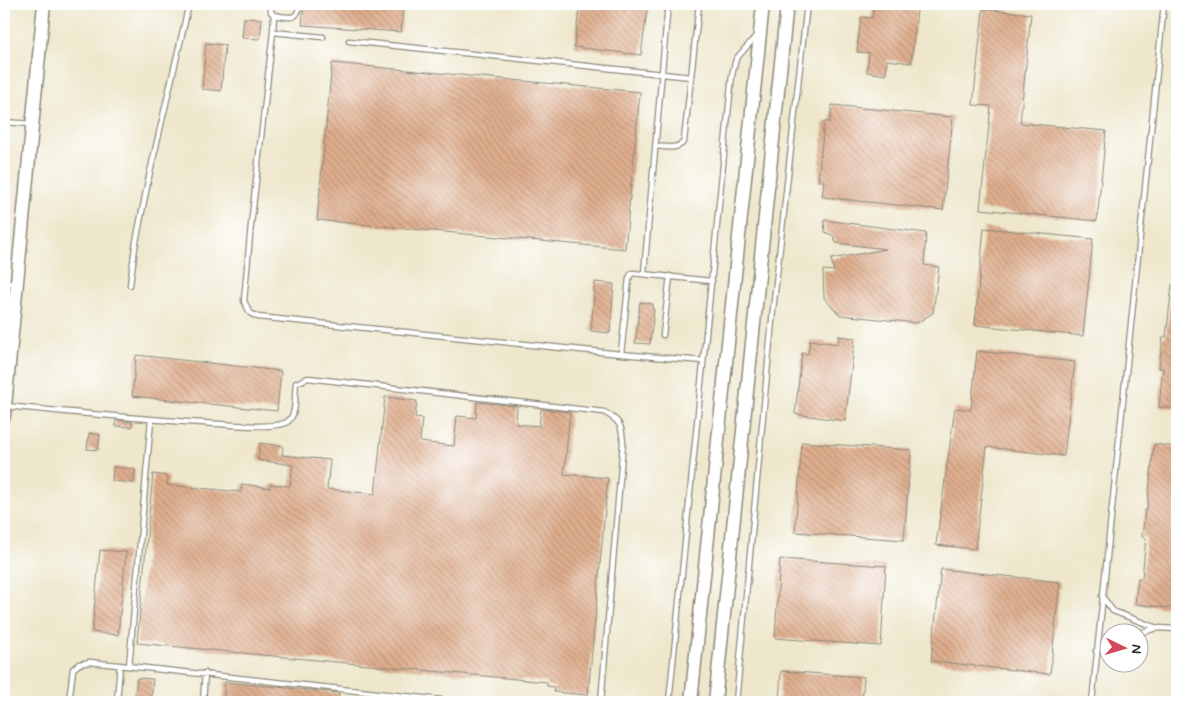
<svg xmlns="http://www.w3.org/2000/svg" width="1181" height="706" viewBox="0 0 1181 706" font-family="Mynerve,sans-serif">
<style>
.building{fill:url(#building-back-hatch)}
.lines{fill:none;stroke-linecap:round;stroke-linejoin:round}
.lane-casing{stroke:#8c897c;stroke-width:7}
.secondary-casing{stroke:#8c897c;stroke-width:15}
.lane{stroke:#fff;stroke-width:4.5}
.secondary{stroke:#fff;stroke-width:12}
</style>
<defs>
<pattern id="building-back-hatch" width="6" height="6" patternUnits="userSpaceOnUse" patternTransform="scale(1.25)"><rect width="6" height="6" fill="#e0af8e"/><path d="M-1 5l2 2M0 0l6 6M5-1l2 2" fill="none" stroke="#b68f74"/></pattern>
</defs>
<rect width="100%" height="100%" fill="#fff"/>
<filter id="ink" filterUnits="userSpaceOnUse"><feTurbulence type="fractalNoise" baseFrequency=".02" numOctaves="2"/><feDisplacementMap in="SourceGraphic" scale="10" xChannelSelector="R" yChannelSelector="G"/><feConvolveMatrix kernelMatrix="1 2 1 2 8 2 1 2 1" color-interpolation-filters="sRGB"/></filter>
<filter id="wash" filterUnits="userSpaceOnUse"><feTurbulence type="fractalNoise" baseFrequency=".0096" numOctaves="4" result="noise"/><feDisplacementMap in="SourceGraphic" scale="20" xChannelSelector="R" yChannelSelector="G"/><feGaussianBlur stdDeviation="1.12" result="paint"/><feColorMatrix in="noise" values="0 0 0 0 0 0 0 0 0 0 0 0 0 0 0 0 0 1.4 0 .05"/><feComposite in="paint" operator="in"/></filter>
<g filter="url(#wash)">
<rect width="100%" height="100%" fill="#eee7cc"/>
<g id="blocks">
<!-- building -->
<path class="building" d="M304,4h73l26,2 -2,26 -99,-7z
M580,4h68l-7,51 -67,-8z
M874,4h17v3l26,3 -6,53 -24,-3 -1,15 -19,-3 2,-19 -12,-1 4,-35 11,1z
M983,9l48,5 -11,109 86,8 -9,90 -117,-12 11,-103 -18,-1z
M244,18l18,1 -2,20 -18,-1z
M206,43l19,2 -4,46 -19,-2z
M332,63l308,29 -15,157 -308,-29z
M832,105l121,12 -10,93 -121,-13 2,-16h-6l6,-59h6z
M824,220l102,13 -2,32 15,2 -6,46 -16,10 -77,-8 -16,-17 -1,-28 11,1 -3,-12 55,-10 -50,-6 -2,-7 -9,-4z
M984,228l109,11 -10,97 -108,-11z
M595,282l19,2 -4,49 -19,-2z
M1172,285h5v122h-3l-1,1 -14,-1 4,-39h-4l4,-31h3z
M640,302l13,2 -1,5 2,1 -4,34 -15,-1z
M839,336l16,2 -10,83 -50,-7 7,-61 6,1 2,-14 28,4z
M977,351l98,11 -11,94 -77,-9 -12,102 -39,-4 19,-137 16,2z
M136,355l145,16 -4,40 -145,-15z
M385,397l32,4 -2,16 7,1 -2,24 34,4 3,-30 19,2 1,-16 40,4 -1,18 23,2 2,-17 29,3 -6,62 44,4 -20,217 -34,-3v-5l-7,-1v-4l-410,-39 16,-169 15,2 -1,9 74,7 1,-8 28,4v-4l20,2 3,-21 -35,-5 2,-17 23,3 -1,9 48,5 -3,29 48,5z
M116,420l16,2v5l-17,-1z
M89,433l11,2 -2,15 -11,-1z
M802,442l109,8 -7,90 -109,-8z
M1154,444l23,3v162l-42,-5 3,-26h4l4,-40 -4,-1 3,-27h2z
M113,467l22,2 -1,14 -22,-2z
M100,550l26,2 -8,83 -26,-3z
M780,559l106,7 -5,80 -106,-8z
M941,569l119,13 -10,92 -119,-13z
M781,671l83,6 -2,25h-83z
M137,678l16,1 -2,23h-17z
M225,682l114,11 -1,9h-115z"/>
</g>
</g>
<g filter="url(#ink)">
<use href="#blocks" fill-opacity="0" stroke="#8c897c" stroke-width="1"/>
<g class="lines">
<!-- lane casing -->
<g class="lane-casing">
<path id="lane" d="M271,4v8l3,3 -1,17
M274,15c13,2 25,7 25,-11
M323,37l-50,-5 -22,193 -7,76 6,12 8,4 363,37 8,-76 3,-5 80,8
M349,41l342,36
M4,122l27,2
M656,146c10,1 22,4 28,-5l15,-137
M644,273l24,-269
M4,283h11
M130,285l5,-38 13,-66 41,-177
M4,302l9,1
M663,335l7,-59
M621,354l82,7
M6,406c71,7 142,14 213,18 14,1 57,5 68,-2 11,-7 7,-27 9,-39l12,-5 296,34c16,9 18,13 19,31l-22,259
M1102,596l11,15 44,17
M1136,634l21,-6 20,1
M1096,651l12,-9
M129,666l22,-246
M69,702l4,-33 6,-5 11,-2 370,40
M117,702l3,-37
M203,702l2,-29
M669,702l63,-627 4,-16 21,-24
M736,702l37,-392 34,-306
M1092,702l72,-698"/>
</g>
<!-- secondary casing -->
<g class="secondary-casing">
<path id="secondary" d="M4,416l40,-412
M691,702l72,-698
M715,702l72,-698"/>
</g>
<!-- lane -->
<use href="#lane" class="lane"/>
<!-- secondary -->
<use href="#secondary" class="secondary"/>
</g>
</g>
<!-- margin -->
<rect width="1181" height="706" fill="none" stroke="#fff" stroke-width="20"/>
<!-- north arrow -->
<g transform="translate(1124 648) rotate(95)"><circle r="24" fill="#ffffff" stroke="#aaaaaa"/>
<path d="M0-4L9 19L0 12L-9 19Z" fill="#d1495b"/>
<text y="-8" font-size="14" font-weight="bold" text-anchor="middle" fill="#2b2b2b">N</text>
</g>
</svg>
